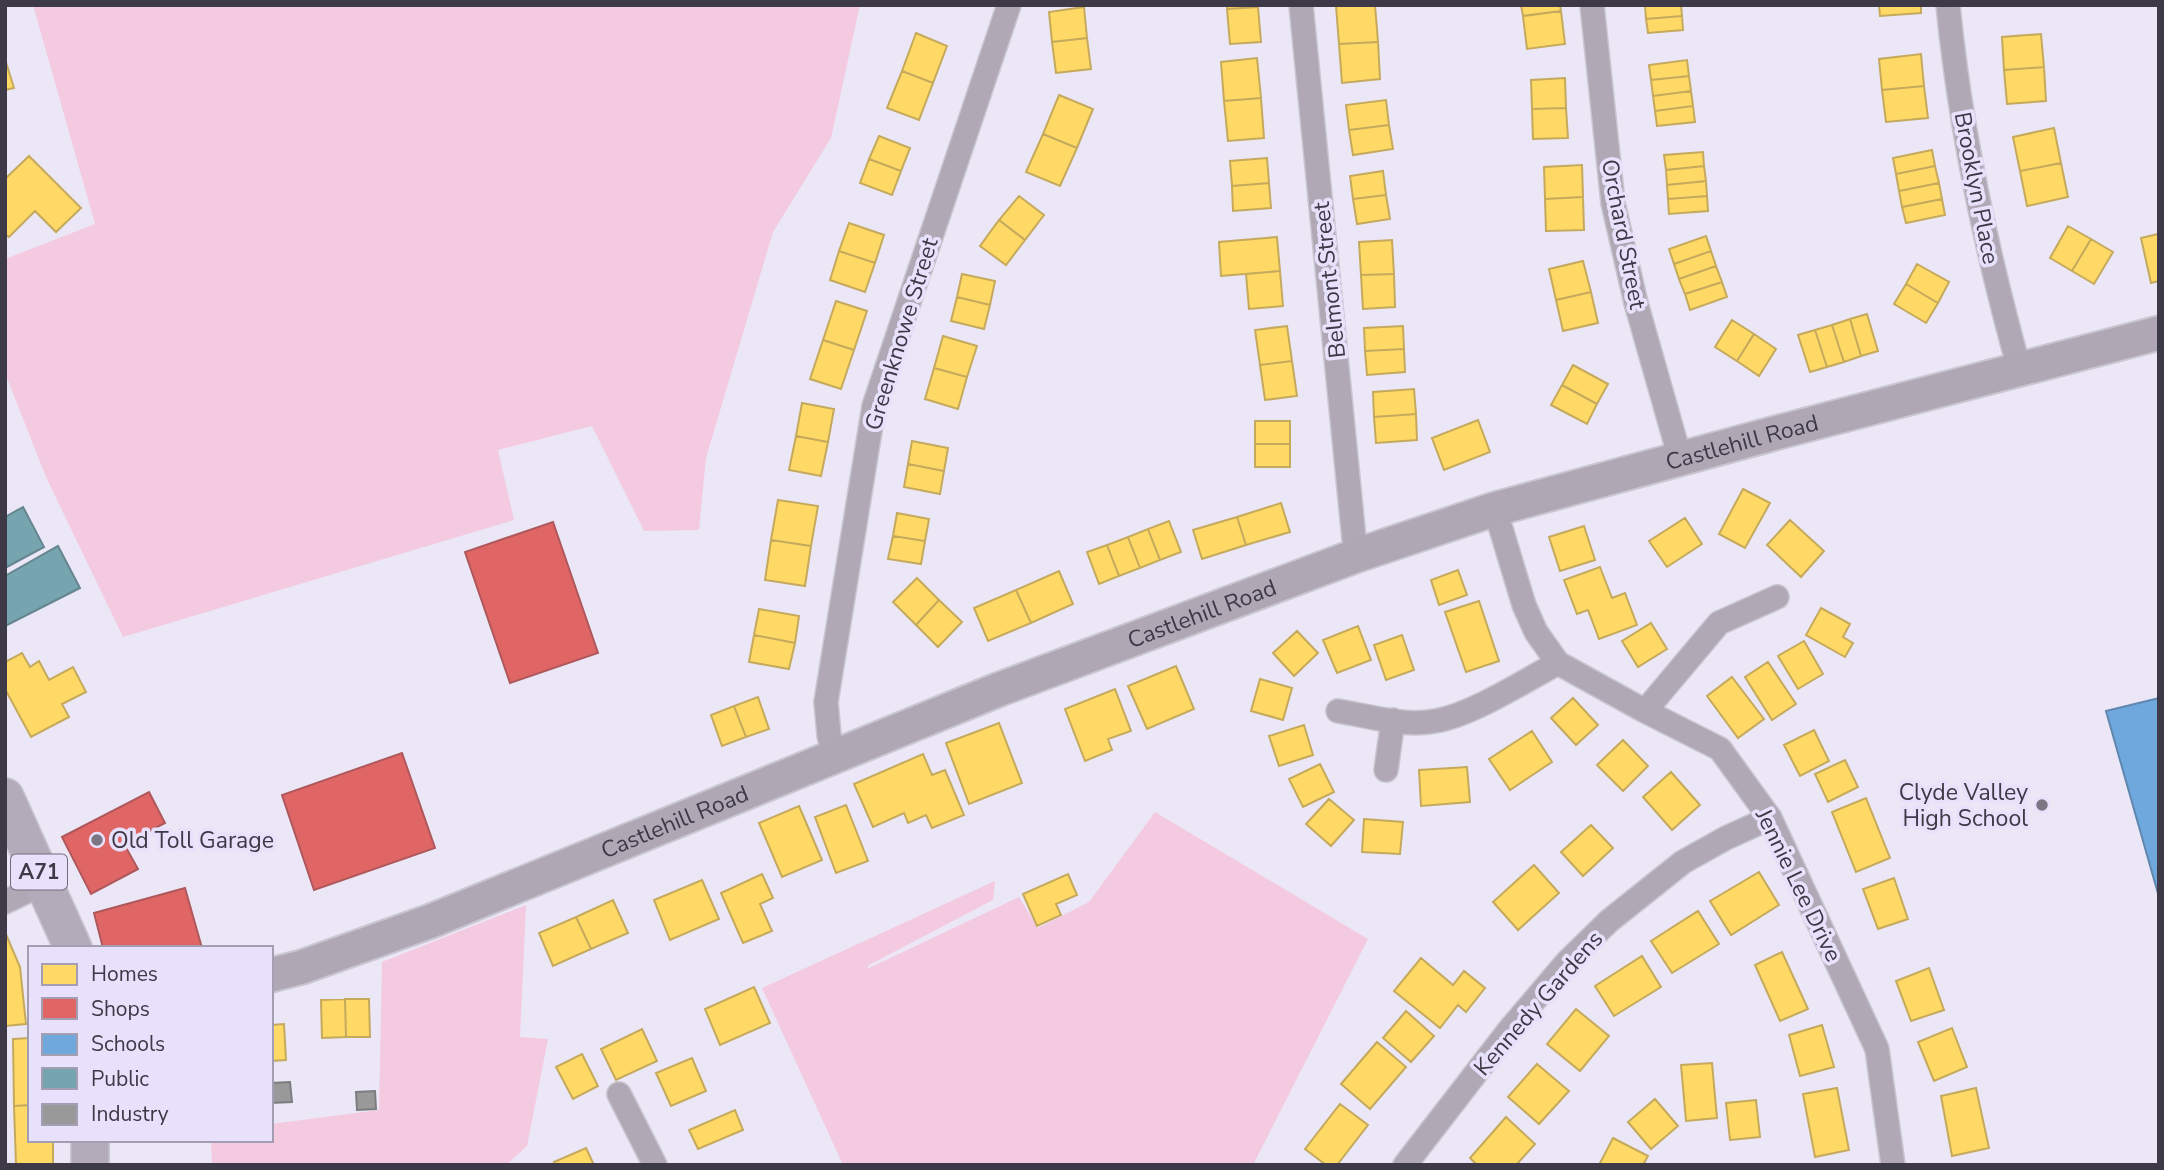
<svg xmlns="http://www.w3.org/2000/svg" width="2164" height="1170" viewBox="0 0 2164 1170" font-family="'Nunito Sans',sans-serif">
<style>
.green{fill:#f4cae0}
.homes{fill:#ffd966;stroke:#c5a95c;stroke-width:2}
.shops{fill:#e06666;stroke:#af585c;stroke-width:2}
.schools{fill:#6fa8dc;stroke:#6087af;stroke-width:2}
.public{fill:#76a5af;stroke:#658590;stroke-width:2}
.industry{fill:#999;stroke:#7d7c80;stroke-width:2}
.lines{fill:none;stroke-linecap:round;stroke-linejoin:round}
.street-casing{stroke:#c9c6d1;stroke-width:26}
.secondary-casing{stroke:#c9c6d1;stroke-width:37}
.primary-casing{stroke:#c9c6d1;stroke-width:40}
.street{stroke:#b1a8b5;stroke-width:23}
.secondary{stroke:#b0a7b5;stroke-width:33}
.primary{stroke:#b4abba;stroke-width:37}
.poi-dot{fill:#7a7684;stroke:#e8e1fc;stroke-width:2.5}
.labels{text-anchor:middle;stroke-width:7;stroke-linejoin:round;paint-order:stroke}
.shield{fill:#e8e1fc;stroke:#706b7d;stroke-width:2}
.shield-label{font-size:21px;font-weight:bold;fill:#3d3946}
.street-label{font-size:23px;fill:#3d3946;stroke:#e8e1fc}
.poi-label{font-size:23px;fill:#3d3946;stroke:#e8e1fc;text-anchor:end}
</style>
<rect width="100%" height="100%" fill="#ebe7f6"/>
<!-- green -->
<path class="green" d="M33,5h827l-29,133 -58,94 -67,226 -7,72 -55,1 -52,-105 -94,24 16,70 -391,117 -77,-160 -41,-104v-114l90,-35z
M1155,812l213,127 -115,226h-410l-81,-177 233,-107 -2,19 -124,65 -2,4 152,-72 19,31 51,-26z
M526,905l-6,132 28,2 -21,107 -21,19h-294l-1,-25h60v-16l108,-14 3,-148z"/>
<!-- homes -->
<path class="homes" d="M1227,5h31v2l-31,2z
M1375,5l3,37 -39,2 -3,-38z
M1521,5h39l1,6 -38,5z
M1645,5h36l1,11 -36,3z
M1879,5h42v8l-41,3z
M1084,7l3,31 -35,4 -3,-30z
M1258,7l3,35 -31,2 -3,-35z
M1561,11l4,33 -38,5 -4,-33z
M1682,16l1,14 -35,3 -2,-14z
M916,33l31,13 -14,37 -31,-12z
M2041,34l3,33 -40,3 -2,-33z
M1087,38l4,31 -35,4 -4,-31z
M1378,42l2,37 -38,4 -3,-39z
M1921,54l3,32 -42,4 -3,-31z
M1257,58l4,40 -37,3 -3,-39z
M5,59l9,29 -9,2z
M1687,60l2,16 -38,4 -2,-15z
M2044,67l2,34 -39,3 -3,-34z
M902,71l31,12 -14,37 -32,-12z
M1689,76l2,15 -38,5 -2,-16z
M1565,78l1,30 -34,1 -1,-29z
M1924,86l4,32 -42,4 -4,-32z
M1691,91l2,15 -38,5 -2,-15z
M1059,95l34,14 -16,39 -34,-14z
M1261,98l3,40 -36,3 -4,-40z
M1386,100l3,25 -40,5 -3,-25z
M1693,106l2,16 -38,4 -2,-15z
M1566,108l2,30 -35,1 -1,-30z
M1389,125l4,24 -40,6 -4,-25z
M2054,128l7,35 -41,8 -7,-34z
M1043,134l34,14 -17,38 -34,-14z
M879,136l31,12 -9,23 -32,-12z
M1932,150l3,16 -39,8 -3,-16z
M1703,152l1,14 -38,4 -2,-15z
M29,156l52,52 -25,24 -21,-21 -26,26 -4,-3v-55z
M1267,158l2,25 -37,3 -2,-25z
M869,159l32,12 -9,24 -32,-12z
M2061,163l7,34 -41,9 -7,-35z
M1582,165l1,32 -38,2 -1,-32z
M1704,166l2,15 -39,4 -1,-15z
M1935,166l4,17 -40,8 -3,-17z
M1383,171l3,24 -33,4 -3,-23z
M1706,181l1,15 -39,3 -1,-14z
M1269,183l2,25 -38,3 -1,-25z
M1939,183l3,16 -40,8 -3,-16z
M1386,195l4,24 -33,5 -4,-25z
M1019,196l25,19 -19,25 -26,-20z
M1707,196l1,15 -39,3 -1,-15z
M1583,197l1,33 -38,1 -1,-32z
M1942,199l3,16 -39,8 -4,-16z
M999,220l26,20 -19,25 -26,-19z
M849,223l35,12 -9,28 -36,-12z
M2068,226l23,13 -19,32 -22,-13z
M2158,234l1,47 -8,2 -10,-45z
M1706,236l5,15 -37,13 -5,-15z
M1277,237l3,34 -59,5 -2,-34z
M2091,239l22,13 -19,32 -22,-13z
M1392,240l2,34 -33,1 -2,-33z
M839,251l36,12 -10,29 -35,-12z
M1711,251l5,15 -37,13 -5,-15z
M1583,261l8,31 -35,8 -7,-31z
M1917,264l32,18 -11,21 -32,-19z
M1716,266l6,16 -37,12 -6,-15z
M1280,271l3,35 -34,3 -3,-35z
M962,274l33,7 -5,24 -33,-8z
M1394,274l1,33 -32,2 -2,-34z
M1722,282l5,15 -37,13 -5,-16z
M1906,284l32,19 -12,20 -32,-19z
M1591,292l7,31 -35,8 -7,-31z
M957,297l33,8 -6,24 -33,-8z
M836,301l31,10 -13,39 -31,-10z
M1867,314l11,37 -17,5 -11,-37z
M1850,319l11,37 -17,6 -12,-37z
M1732,320l22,14 -17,27 -22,-14z
M1832,325l12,37 -17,5 -12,-37z
M1287,326l5,35 -32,4 -5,-35z
M1403,326l1,23 -39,2 -1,-23z
M1815,330l12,37 -17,5 -12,-37z
M1754,334l22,15 -17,27 -22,-15z
M943,336l34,10 -10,31 -33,-9z
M823,340l31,10 -13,39 -31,-10z
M1404,349l1,23 -38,3 -2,-24z
M1292,361l5,35 -32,4 -5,-35z
M1573,365l35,19 -11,20 -35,-19z
M934,368l33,9 -9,32 -33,-10z
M1562,385l35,19 -10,20 -36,-19z
M1414,389l2,25 -42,3 -1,-25z
M802,403l32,6 -6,33 -32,-6z
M1416,414l1,26 -41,3 -2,-26z
M1478,420l12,32 -46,18 -12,-32z
M1255,421h35v23h-35z
M796,436l32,6 -7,34 -32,-6z
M912,441l36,7 -4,23 -36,-7z
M1255,444h35v23h-35z
M908,464l36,7 -4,23 -36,-7z
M1743,489l27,14 -25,45 -26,-14z
M778,500l40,6 -7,40 -40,-6z
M1281,503l9,29 -44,13 -9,-28z
M897,513l32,6 -4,22 -32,-5z
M1237,517l9,28 -44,14 -9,-29z
M1685,518l17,26 -35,23 -18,-26z
M1790,520l34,31 -23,26 -34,-32z
M1169,521l12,31 -21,8 -12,-31z
M1584,526l11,34 -35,11 -11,-34z
M1148,529l12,31 -20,8 -12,-31z
M893,536l32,5 -4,23 -33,-5z
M1128,537l12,31 -21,8 -12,-31z
M771,540l40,6 -6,40 -40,-6z
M1107,545l12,31 -20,8 -12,-32z
M1600,567l12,31 13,-5 12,32 -38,14 -11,-29 -11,4 -13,-34z
M1458,570l9,25 -28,10 -8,-25z
M1059,571l14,33 -42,19 -15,-33z
M917,578l22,22 -23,25 -23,-23z
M1016,590l15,33 -43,18 -14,-33z
M939,600l23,22 -24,25 -22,-22z
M1479,601l20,60 -33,11 -21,-60z
M1821,608l29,16 -7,13 10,6 -8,14 -39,-22z
M759,609l40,7 -4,27 -41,-8z
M1651,623l16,26 -29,18 -16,-26z
M1358,626l13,34 -34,13 -14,-33z
M1297,631l21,22 -24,23 -21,-23z
M754,635l41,8 -6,26 -40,-7z
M1402,635l12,35 -28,10 -12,-35z
M1804,641l19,33 -25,15 -20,-33z
M22,653l8,14 9,-6 10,19 24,-13 13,25 -24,12 7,13 -38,20 -26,-48v-27z
M1768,662l28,42 -24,16 -27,-43z
M1176,666l18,43 -47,20 -19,-43z
M1732,677l32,42 -26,19 -31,-42z
M1260,679l32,9 -9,32 -32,-9z
M1115,689l16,42 -23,8 4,11 -27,11 -20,-52z
M758,697l11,32 -23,8 -12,-31z
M1573,698l25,27 -22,20 -25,-27z
M734,706l12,31 -24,9 -11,-31z
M999,723l23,60 -53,21 -23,-61z
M1304,725l9,30 -34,11 -10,-30z
M1814,730l15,31 -29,15 -16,-31z
M1532,731l20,31 -42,28 -21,-31z
M1623,740l25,26 -25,25 -26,-26z
M923,754l9,21 13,-5 19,45 -32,13 -6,-13 -18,8 -4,-10 -31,14 -19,-43z
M1845,760l13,27 -30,15 -13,-28z
M1320,764l14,28 -31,15 -14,-28z
M1467,767l3,35 -49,4 -2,-36z
M1671,772l29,33 -28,25 -29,-33z
M1866,798l24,60 -34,14 -24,-60z
M1329,799l25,21 -23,26 -25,-22z
M846,805l22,56 -32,12 -21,-56z
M799,806l23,54 -40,17 -23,-54z
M1364,819l39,3 -3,32 -38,-2z
M1591,825l22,23 -30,28 -22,-24z
M1534,865l25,28 -41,37 -25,-28z
M1759,872l20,33 -48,30 -21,-34z
M762,874l11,24 -13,6 12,27 -29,12 -22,-50z
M1068,874l9,21 -21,9 5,11 -24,11 -14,-32z
M1894,878l14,41 -30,10 -15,-40z
M702,880l17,39 -49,21 -16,-40z
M613,900l15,33 -37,16 -15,-32z
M1698,911l21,33 -47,29 -21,-32z
M576,917l15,32 -38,17 -14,-33z
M5,932l15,35 6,57 -21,2z
M1782,952l26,57 -28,12 -25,-56z
M1642,956l19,31 -47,29 -19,-30z
M1421,958l32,27 11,-14 21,17 -19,24 -8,-7 -18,23 -46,-37z
M1929,968l15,42 -33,11 -15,-40z
M754,987l16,36 -50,22 -15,-36z
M345,999l1,38 -24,1 -1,-38z
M345,999h24l1,38h-24z
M1576,1009l33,27 -29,35 -33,-27z
M1406,1011l28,25 -23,26 -28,-24z
M284,1024l2,36 -15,1v-36z
M1822,1025l12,42 -34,9 -11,-41z
M1952,1028l15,39 -33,14 -16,-39z
M642,1029l15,32 -41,19 -15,-31z
M30,1038v67l-16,1 -1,-67z
M1377,1042l29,25 -36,42 -29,-25z
M582,1054l16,32 -25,13 -17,-32z
M692,1058l14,33 -35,15 -15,-33z
M1712,1063l5,55 -31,3 -5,-56z
M1537,1064l32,27 -30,33 -31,-27z
M1837,1088l12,62 -34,7 -12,-63z
M1976,1088l13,60 -37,8 -11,-60z
M1655,1099l23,27 -27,23 -23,-27z
M1756,1100l4,37 -30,3 -4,-37z
M1340,1104l28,21 -31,40h-11l-21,-16z
M30,1105v35h23v25h-37l-2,-59z
M735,1110l8,20 -45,19 -9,-19z
M1506,1117l29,27 -19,21h-39l-7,-7z
M1613,1138l35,18 -5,9h-44z
M586,1148l8,17h-38l-2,-3z"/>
<!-- shops -->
<path class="shops" d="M553,522l45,131 -88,30 -45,-131z
M402,753l33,95 -121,42 -32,-95z
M149,792l16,31 -41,21 14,25 -47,25 -29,-57z
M185,888l17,60h-99l-9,-35z"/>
<!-- schools -->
<path class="schools" d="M2159,698v199l-53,-186z"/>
<!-- public -->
<path class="public" d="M23,507l21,40 -39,21v-51z
M58,546l22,42 -75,38v-50z"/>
<!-- industry -->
<path class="industry" d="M290,1082l2,20 -21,1v-20z
M375,1091l1,18 -19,1 -1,-18z"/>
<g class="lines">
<!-- street casing -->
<g class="street-casing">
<path id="street" d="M1301,5l53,534 4,16
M1592,5l21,198 23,100 44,155
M1948,5c12,124 38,244 71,363
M1495,509l29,96 12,27 22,31 87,48 75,38 50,69 107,231 16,116
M1338,711c31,5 66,16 97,10 37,-6 89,-40 123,-58
M1645,711l74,-88 58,-26
M834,756l-5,-21 -3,-33 48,-296 135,-401
M1386,770l7,-50
M5,902l39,-19
M619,1094l36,71
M1405,1165l105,-136 57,-67 42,-41 74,-59 43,-24 44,-20"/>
</g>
<!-- secondary casing -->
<g class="secondary-casing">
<g id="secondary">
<path id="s1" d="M271,975l31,-8 129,-46 569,-232 358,-134 137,-46 284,-77 380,-99"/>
</g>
</g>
<!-- primary casing -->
<g class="primary-casing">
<path id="primary" d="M5,797l68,151
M90,1140v25"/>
</g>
<!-- street -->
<use href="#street" class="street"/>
<!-- secondary -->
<use href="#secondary" class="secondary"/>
<!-- primary -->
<use href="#primary" class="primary"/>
</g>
<!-- markers -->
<g class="poi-dot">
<circle cx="2042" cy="805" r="7"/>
<circle cx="97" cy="840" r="7"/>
</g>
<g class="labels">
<!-- shield labels -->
<rect class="shield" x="11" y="854.5" width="56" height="35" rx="5"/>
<g class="shield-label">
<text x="39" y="879">A71</text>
</g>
<!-- street labels -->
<g class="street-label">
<text transform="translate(1977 188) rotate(79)" y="8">Brooklyn Place</text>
<text transform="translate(1624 234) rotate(79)" y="8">Orchard Street</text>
<text transform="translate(1329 280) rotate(-96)" y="8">Belmont Street</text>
<text transform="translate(901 334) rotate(-73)" y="8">Greenknowe Street</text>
<text dy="8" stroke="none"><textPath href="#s1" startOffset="1566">Castlehill Road</textPath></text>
<text dy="8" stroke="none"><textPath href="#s1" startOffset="999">Castlehill Road</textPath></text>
<text dy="8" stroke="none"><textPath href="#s1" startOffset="432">Castlehill Road</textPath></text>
<text transform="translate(1799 885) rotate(64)" y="8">Jennie Lee Drive</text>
<text transform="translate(1538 1003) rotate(-49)" y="8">Kennedy Gardens</text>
</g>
<!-- poi labels -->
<g class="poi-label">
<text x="2028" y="800">Clyde Valley<tspan x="2028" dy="26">High School</tspan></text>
<text x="111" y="848" text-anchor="start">Old Toll Garage</text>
</g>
</g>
<!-- border -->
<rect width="2164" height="1170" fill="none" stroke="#3d3946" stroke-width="14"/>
<!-- legend -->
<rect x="28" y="946" width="245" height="196" fill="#e8e1fc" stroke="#a49eb3" stroke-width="2"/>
<rect x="42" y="964" width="35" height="21" fill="#ffd966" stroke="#a49eb3" stroke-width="2"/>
<text x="91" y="981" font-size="21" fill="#3d3946">Homes</text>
<rect x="42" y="998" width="35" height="21" fill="#e06666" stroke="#a49eb3" stroke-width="2"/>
<text x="91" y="1016" font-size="21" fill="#3d3946">Shops</text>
<rect x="42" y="1034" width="35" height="21" fill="#6fa8dc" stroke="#a49eb3" stroke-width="2"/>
<text x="91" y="1051" font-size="21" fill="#3d3946">Schools</text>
<rect x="42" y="1068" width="35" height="21" fill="#76a5af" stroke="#a49eb3" stroke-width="2"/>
<text x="91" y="1086" font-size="21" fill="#3d3946">Public</text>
<rect x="42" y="1104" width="35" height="21" fill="#999999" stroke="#a49eb3" stroke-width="2"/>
<text x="91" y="1121" font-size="21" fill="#3d3946">Industry</text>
</svg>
